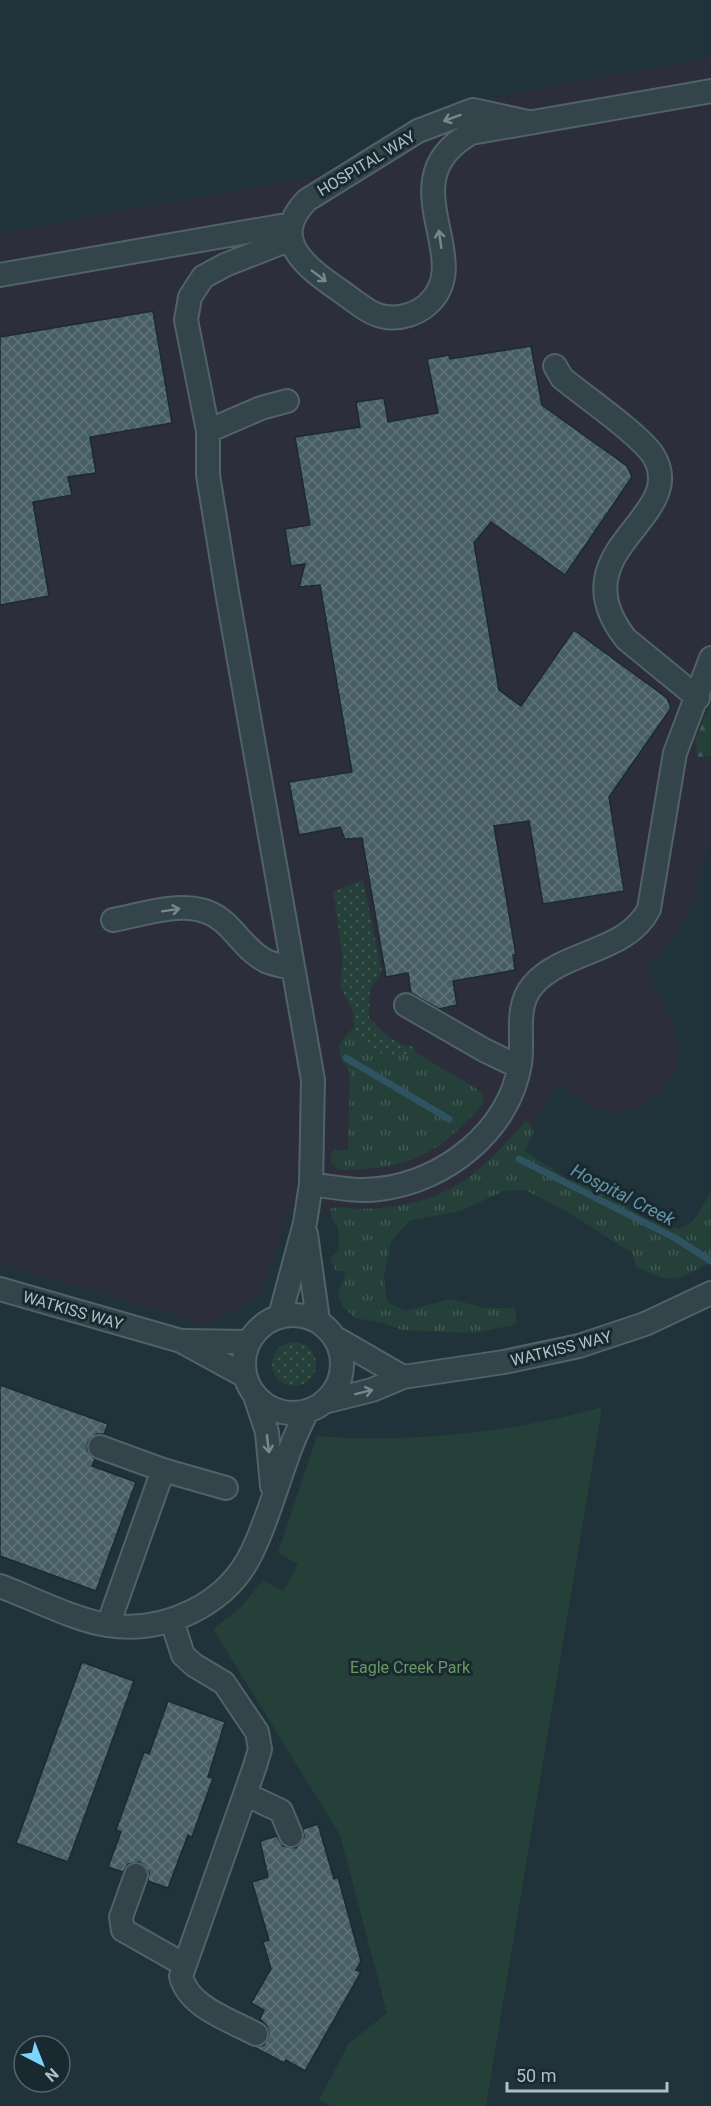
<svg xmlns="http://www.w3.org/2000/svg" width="711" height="2106" viewBox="0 0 711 2106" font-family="Roboto,sans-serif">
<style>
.medical{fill:#2c2e3b}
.grass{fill:url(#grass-tufts)}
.forest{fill:url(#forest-firs)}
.park{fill:#253f39}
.garden{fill:url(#garden-dots)}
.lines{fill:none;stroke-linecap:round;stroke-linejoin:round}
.stream{stroke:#305361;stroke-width:7}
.building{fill:url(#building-cross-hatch);stroke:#1b2b31;stroke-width:1.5}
.minor-casing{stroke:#516268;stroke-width:26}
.minor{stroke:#33444b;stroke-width:22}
.oneway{stroke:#77888f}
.labels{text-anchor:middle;stroke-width:6;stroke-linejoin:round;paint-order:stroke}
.street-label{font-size:16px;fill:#aebfc7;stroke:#19292f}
.park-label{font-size:16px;fill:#679964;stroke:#19292f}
.water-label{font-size:18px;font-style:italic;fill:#6496a9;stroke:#19292f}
</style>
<defs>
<pattern id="grass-tufts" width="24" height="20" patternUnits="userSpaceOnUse" patternTransform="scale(1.5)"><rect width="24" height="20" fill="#253f39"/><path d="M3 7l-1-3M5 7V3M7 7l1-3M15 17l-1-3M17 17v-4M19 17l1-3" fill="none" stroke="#425954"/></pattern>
<pattern id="forest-firs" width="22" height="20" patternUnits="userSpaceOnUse" patternTransform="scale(1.5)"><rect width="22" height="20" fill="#253f39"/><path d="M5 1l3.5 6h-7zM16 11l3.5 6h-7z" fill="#425954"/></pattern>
<pattern id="garden-dots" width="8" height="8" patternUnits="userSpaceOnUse" patternTransform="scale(1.5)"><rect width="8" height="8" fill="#253f39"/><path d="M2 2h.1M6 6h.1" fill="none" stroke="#425954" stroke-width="1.8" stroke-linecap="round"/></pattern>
<pattern id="building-cross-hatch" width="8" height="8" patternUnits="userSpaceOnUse" patternTransform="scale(1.5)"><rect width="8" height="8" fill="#485e67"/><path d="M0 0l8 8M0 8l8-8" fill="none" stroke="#60737b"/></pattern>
</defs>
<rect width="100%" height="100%" fill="#20333a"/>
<!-- medical -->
<path class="medical" d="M711,57v776l-18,71 -34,54 -14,5 31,68 3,24 -7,23 -7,10 -19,16 -11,5 -24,3 -24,-7 -28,-24 -29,52 -97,73 -90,12 -50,-15 -34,93 -52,29 -207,-62v-1030l319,-57 130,-70z"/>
<!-- grass -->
<path class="grass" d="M354,1028c16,25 33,29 61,24l62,37 6,7v8c-46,52 -75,66 -145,66l-7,-7 -1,-9 5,-4h13l2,-78c-14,-19 -16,-29 4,-44z
M526,1120l8,11 -9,20 44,29 28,9 51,31 11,1 21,8 13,-8 18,-28v69c-35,18 -38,24 -75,4l-4,-13 -66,-42 -41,-21 -21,1 -44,20 -51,10 -18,21 -7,34 3,26 18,9 45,-12 36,9h29l2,16 -42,9 -33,-1 -39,-2 -21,-7 -27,-5 -12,-11 -5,-13 8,-23h-10l-6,-13 9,-8 -1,-23 -6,-8 -2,-10c12,-4 20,0 32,0 8,0 18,-1 27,-2 66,-8 96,-39 137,-87z"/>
<!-- forest -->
<path class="forest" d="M711,702v54l-13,1 -3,-16z"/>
<!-- park -->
<path class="park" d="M602,1407l-116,699h-155l-12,-6 30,-57 38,-30 -47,-178 -127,-206 29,-23 21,-26 20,11 15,-27 -20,-11 39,-117c97,7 192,-3 285,-29z"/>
<!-- garden -->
<path class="garden" d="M363,880l19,92 -12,18 -1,27c14,16 24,27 46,30v5l-22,4 -13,-3 -16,-9 -10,-16 -1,-16 -13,-26 3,-27 -10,-68z
M272 1364a22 22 0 1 1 44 0a22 22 0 1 1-44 0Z"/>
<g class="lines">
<!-- stream -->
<path class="stream" d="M346,1058l103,61
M519,1159l156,79 36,23"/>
</g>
<!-- building -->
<path class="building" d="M153,311l19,112 -82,14 6,36 -28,4 4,18 -39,7 16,94 -49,9v-268z
M531,346l11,59 85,61 5,11 -67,98 -74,-53 -17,21 25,147 22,16 53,-76 93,68 4,10 -62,89 15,94 -81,13 -14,-83 -35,5 22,129h-3l2,15 -62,11 4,24 -18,4 -28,-16 -3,-20 -22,4 -24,-139 -17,1 -5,-12 -41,8 -10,-53 63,-10 -32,-187 -21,2 6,-23 -14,2 -6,-37 25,-4 -15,-88 65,-10 -4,-25 28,-4 4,24 50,-9 -11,-54 22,-4 1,4z
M0,1385l108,39 -4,10h-7l-9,8 -1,8 8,9 -3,7 44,16 -40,109 -96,-35z
M82,1662l52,19 -66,181 -52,-19z
M168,1701l57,21 -17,55 5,1 -21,59 -4,-2 -20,53 -20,-7 1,-9 -9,-10 -12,2 -5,8 -15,-5 13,-35 -5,-2 28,-78 5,2z
M318,1824l16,55 4,-2 23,84 -5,9 5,2 -56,99 -19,-11 -2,3 -30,-16 10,-2 5,-11 -2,-8 -7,-7 4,-9 -13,-7 20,-34 -8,-27 6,-2 -17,-58 16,-5 -8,-36 17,-5 6,10 13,2 8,-11 -1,-8z"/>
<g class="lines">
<!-- minor casing -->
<g class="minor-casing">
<path id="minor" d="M528,122l-55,-12 -55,21 -111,69c-40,41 2,69 35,92 13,9 28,23 44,25 15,2 31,-3 42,-13 50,-45 -42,-124 43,-171l240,-42
M0,275l292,-51
M555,366l7,12c22,18 77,56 91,77 39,63 -98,94 -27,184l72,59
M208,431l53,-23 26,-7
M113,920c27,-5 62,-17 88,-10 30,7 39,38 65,51 9,4 18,5 27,7
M406,1005l78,45 35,17
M311,1184c22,3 46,8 68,5 65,-7 130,-58 141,-125 4,-26 -6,-57 13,-79 30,-35 94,-32 116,-76l26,-156 36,-95
M306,1234l12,86
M0,1289l181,52 64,35
M244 1364a49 49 0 1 1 98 0a49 49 0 1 1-98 0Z
M280,1316l25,-93 6,-39 2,-104 -86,-488 -19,-117v-44l-22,-111 4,-23 13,-20 22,-12 66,-26
M339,1340l64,37
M183,1341l65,1
M255,1396l12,36 5,54
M324,1402l48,-12 31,-13 101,-15 75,-16 66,-22 66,-31
M100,1447l63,23 -55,155
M163,1470l63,18
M0,1586c32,12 75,34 107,39 57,9 120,-20 145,-73 22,-45 31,-96 55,-140
M172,1621l11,34 11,10 30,18 33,49 3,17 -5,17 -74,210c7,31 49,44 75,58
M245,1794l36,17 10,24
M136,1875l-15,42 2,13 60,34"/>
</g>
<!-- minor -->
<use href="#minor" class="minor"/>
</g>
<!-- one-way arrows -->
<defs><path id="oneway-shaft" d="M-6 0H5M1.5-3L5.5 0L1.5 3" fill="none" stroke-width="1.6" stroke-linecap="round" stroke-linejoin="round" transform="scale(1.5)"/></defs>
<g class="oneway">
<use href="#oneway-shaft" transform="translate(452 118) rotate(160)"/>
<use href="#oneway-shaft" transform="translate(440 239) rotate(-98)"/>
<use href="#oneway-shaft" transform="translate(319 276) rotate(37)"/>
<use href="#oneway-shaft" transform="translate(171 910) rotate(-9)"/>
<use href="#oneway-shaft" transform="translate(364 1392) rotate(-14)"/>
<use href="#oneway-shaft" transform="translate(268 1444) rotate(83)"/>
</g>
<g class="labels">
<!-- street labels -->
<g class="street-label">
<text transform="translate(366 163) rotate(-31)" y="6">HOSPITAL WAY</text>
<text transform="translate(73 1310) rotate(16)" y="6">WATKISS WAY</text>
<text transform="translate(561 1348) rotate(-14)" y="6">WATKISS WAY</text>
</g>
<!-- park labels -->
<g class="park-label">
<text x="410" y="1673">Eagle Creek Park</text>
</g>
<!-- water labels -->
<g class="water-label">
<text transform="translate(623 1195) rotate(27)" y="6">Hospital Creek</text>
</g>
</g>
<!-- north arrow -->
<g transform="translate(42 2064) rotate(138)"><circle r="28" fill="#19292f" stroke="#55656c" stroke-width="1.5"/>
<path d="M0-4.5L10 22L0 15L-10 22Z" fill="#7bd5ff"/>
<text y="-9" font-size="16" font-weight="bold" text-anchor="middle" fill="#aebfc7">N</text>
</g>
<!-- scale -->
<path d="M507 2082v9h160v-9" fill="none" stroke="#aebfc7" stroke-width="3"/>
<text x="516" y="2082" font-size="18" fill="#aebfc7" stroke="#19292f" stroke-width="4.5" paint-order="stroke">50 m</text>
</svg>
